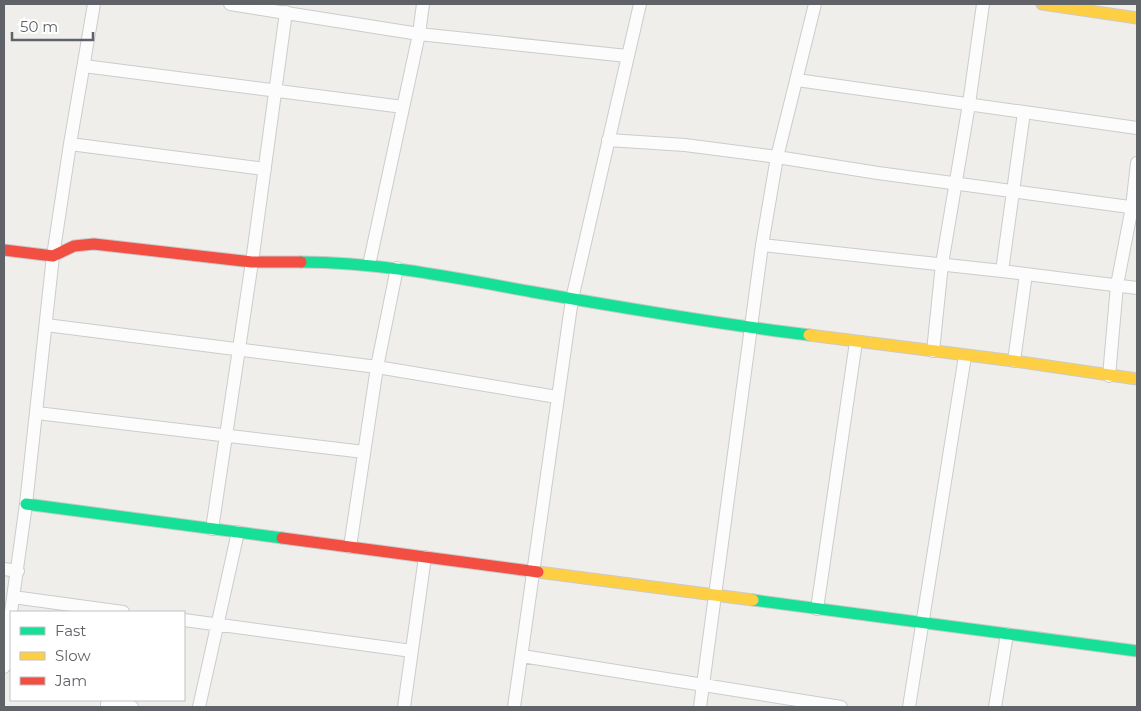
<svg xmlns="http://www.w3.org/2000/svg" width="1141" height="711" viewBox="0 0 1141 711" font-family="Montserrat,sans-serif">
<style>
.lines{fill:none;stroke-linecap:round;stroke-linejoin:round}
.street-casing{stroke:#cbcccc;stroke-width:14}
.fast-casing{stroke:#cacacb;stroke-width:13}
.slow-casing{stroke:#cacacb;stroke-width:13}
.jam-casing{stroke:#cacacb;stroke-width:13}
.street{stroke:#fdfcfc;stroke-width:12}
.fast{stroke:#16e098;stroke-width:11}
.slow{stroke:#ffcf43;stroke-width:11}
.jam{stroke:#f24e42;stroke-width:11}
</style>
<rect width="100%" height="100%" fill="#efeeea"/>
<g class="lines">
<!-- street casing -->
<g class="street-casing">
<path id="street" d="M230,4l189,30 208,22
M84,66l319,41
M797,80l340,48
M608,140l77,5 92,12 101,16 259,35
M70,144l195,25
M762,245l240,26 135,17
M369,265l50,-231 4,-30
M1002,271l22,-159
M46,325l331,42 180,30
M933,351l9,-87 27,-160 14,-100
M1014,361l12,-87
M1109,376l8,-91 15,-78 5,-44
M37,413l327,39
M212,529l40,-267 34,-250
M350,547l27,-180 20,-99
M4,569l14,2
M13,597l110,15
M817,609l39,-267
M11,612l15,-108 27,-248 17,-112 24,-140
M184,620l228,31
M522,656l319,51
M4,667l7,-53
M107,707v-3l25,3
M199,707l39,-175
M404,707l21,-150
M514,707l58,-408 68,-295
M700,707l62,-462 15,-88 38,-153
M909,707l56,-351
M995,707l12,-73"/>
</g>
<!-- fast casing -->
<g class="fast-casing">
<path id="fast" d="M301,262c78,0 155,16 232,30 91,16 184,32 276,43
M26,504l256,34
M753,600l384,51"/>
</g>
<!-- slow casing -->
<g class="slow-casing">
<path id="slow" d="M1042,4l95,14
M809,335l205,26 123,18
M538,572l215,28"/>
</g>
<!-- jam casing -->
<g class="jam-casing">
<path id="jam" d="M4,250l49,6 21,-10 20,-2 158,18h49
M282,538l256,34"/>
</g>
<!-- street -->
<use href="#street" class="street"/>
<!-- fast -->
<use href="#fast" class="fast"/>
<!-- slow -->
<use href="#slow" class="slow"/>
<!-- jam -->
<use href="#jam" class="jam"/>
</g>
<!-- border -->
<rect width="1141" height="711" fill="none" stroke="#5f6368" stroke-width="10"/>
<!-- legend -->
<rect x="10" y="611" width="175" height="90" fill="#ffffff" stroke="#bfc1c3"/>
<rect x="20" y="627" width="25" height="8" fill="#16e098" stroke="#bfc1c3"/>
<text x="55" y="636" font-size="15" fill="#5f6368">Fast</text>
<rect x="20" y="652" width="25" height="8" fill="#ffcf43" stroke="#bfc1c3"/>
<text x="55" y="661" font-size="15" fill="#5f6368">Slow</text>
<rect x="20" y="677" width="25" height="8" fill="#f24e42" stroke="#bfc1c3"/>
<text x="55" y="686" font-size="15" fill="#5f6368">Jam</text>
<!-- scale -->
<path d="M12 32v8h81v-8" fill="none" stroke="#5f6368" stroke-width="2.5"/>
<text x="20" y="32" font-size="15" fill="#5f6368" stroke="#ffffff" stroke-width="4" paint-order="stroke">50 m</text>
</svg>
